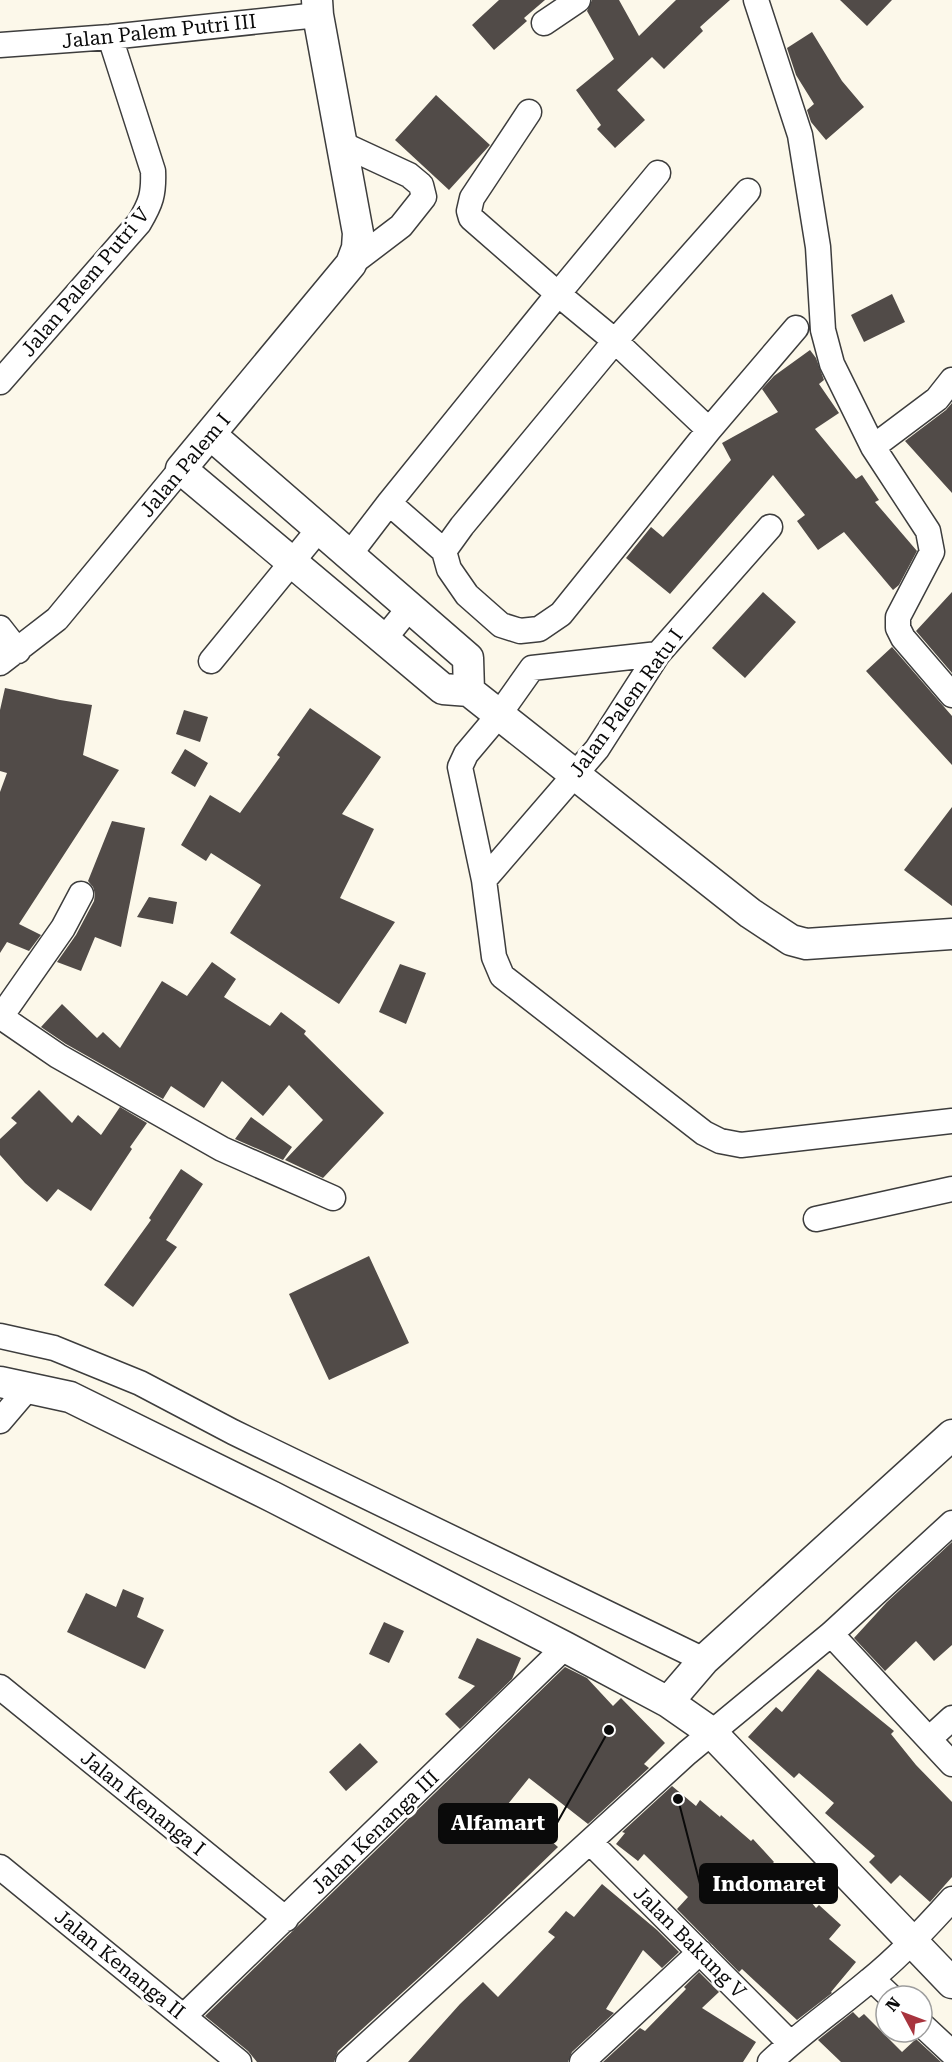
<svg xmlns="http://www.w3.org/2000/svg" width="952" height="2062" viewBox="0 0 952 2062" font-family="'Roboto Serif',serif">
<style>
.building{fill:#514b48}
.lines{fill:none;stroke-linecap:round;stroke-linejoin:round}
.minor-casing{stroke:#3d3d3d;stroke-width:27}
.tertiary-casing{stroke:#3d3d3d;stroke-width:33}
.minor{stroke:#fff;stroke-width:24}
.tertiary{stroke:#fff;stroke-width:30}
.labels{text-anchor:middle;stroke-width:6;stroke-linejoin:round;paint-order:stroke}
.street-label{font-size:20px;fill:#0a0a0a;stroke:#fff}
.leader{fill:none;stroke:#0a0a0a;stroke-width:2}
.callout-dot{fill:#0a0a0a;stroke:#fff;stroke-width:2}
.callout{fill:#0a0a0a;stroke:#0a0a0a;stroke-width:2}
.callout-label{font-size:21px;text-anchor:middle;font-weight:bold;fill:#fff}
</style>
<rect width="100%" height="100%" fill="#fcf8ea"/>
<!-- building -->
<path class="building" d="M499,0h46l-21,18 3,3 -33,29 -22,-25z
M592,0h27l20,36 37,-36h54l-30,27 3,4 -39,38 -12,-12 -35,33 28,30 -30,28 -18,-19 4,-4 -25,-35 38,-31 -27,-48z
M840,0h52l-25,26z
M812,32l30,49 22,26 -38,33 -15,-18 -4,-12 7,-6 -18,-29 -9,-27z
M436,95l54,50 -41,45 -54,-50z
M892,294l13,28 -41,20 -13,-27z
M810,350l6,8 8,22 -5,4 20,29 -24,16 41,50 6,-4 17,25 -4,2 42,49 -18,34 -6,5 -49,-58 -26,18 -21,-29 8,-6 -32,-40 -103,119 -44,-36 25,-31 12,10 68,-77 -9,-17 56,-31 -16,-23 12,-13z
M952,403v90l-47,-52 41,-31z
M763,592l33,30 -51,56 -33,-30z
M952,592v81l-36,-42z
M892,647l60,69v49l-86,-94z
M5,688l55,12 32,5 -9,50 36,15 -100,154 22,11 -12,16 -22,-9 -7,11v-161l7,-19 -7,-2v-61z
M310,708l71,49 -39,57 32,15 -34,69 55,24 -56,82 -109,-71 31,-48 -50,-32 -5,8 -25,-16 29,-50 30,18 40,-56 -3,-2z
M184,710l24,7 -8,25 -24,-8z
M185,749l23,14 -13,24 -24,-14z
M952,807v99l-48,-36z
M112,821l33,7 -24,119 -26,-10 -14,34 -24,-9 19,-27 18,-34 1,-7 -2,-7 -5,-6z
M149,897l28,5 -4,22 -36,-7z
M212,962l24,17 -12,18 46,29 11,-14 25,19 -2,3 80,79 -61,65 -38,-18 38,-40 -34,-35 -26,31 -41,-35 -18,27 -33,-22 -8,13 -97,-55 -25,-17 21,-23 35,34 6,-6 17,16 42,-67 25,15z
M400,964l26,9 -20,51 -27,-12z
M39,1090l33,33 6,-8 23,20 19,-28 27,16 -17,24 2,2 -41,62 -33,-22 -11,13 -22,-19 -25,-28v-16l17,-16 -6,-5z
M251,1117l41,30 -9,13 -48,-21z
M181,1169l22,15 -37,56 11,7 -44,60 -29,-22 47,-65 -2,-2z
M369,1256l40,87 -80,37 -40,-86z
M952,1542v103l-18,16 -18,-20 -31,30 -31,-33 33,-36z
M123,1589l21,9 -7,19 27,13 -19,39 -78,-37 19,-39 30,14z
M384,1622l20,9 -15,32 -20,-9z
M477,1638l44,20 -9,21 -52,50 -15,-15 30,-28 -17,-8z
M565,1667l22,11 26,28 8,-8 44,45 -21,21 5,4 -61,56 -59,-46 -21,26 50,43 -68,66 -152,138 -4,11h-77l-9,-11 -43,-35z
M818,1669l76,62 -3,3 25,31 36,37v75l-22,25 -30,-27 -9,9 -22,-22 6,-6 -50,-43 9,-10 -35,-30 -5,5 -46,-41 28,-30 6,5z
M360,1743l18,19 -32,29 -17,-19z
M672,1786l24,20 4,-6 20,17 1,-2 30,26 2,-2 21,23 -3,3 26,31 5,-5 14,17 3,-3 22,20 -12,14 27,23 -25,30 1,1 -35,27 -55,-51 -3,3 -62,-63 11,-12 -44,-43 -6,7 -22,-17 9,-11 -3,-1z
M602,1884l55,46 22,22 -17,16 -19,-18 -37,59 8,4 -42,39 -4,10h-160l52,-58 23,-22 15,15 57,-60 -7,-5 18,-21 8,6z
M699,1972l20,20 -17,16 54,34 -13,20h-140l37,-34 5,3 41,-42 -2,-2z
M853,2012l6,6 5,-4 38,38 14,-13 25,23h-100l-23,-22z"/>
<g class="lines">
<!-- minor casing -->
<g class="minor-casing">
<path id="minor" d="M756,0l44,135 18,112 5,83 9,34 41,83 55,84 4,21 -34,65v11l5,10 49,57
M544,23l34,-23
M0,45l110,-8 208,-22
M342,144l67,31 12,10 3,12 -23,29 -50,38
M658,173l-100,121 57,47 94,89 87,-102
M0,382l139,-159c12,-20 15,-29 14,-52l-43,-134
M709,430l-148,184 -22,15 -19,2 -19,-6 -34,-30 -18,-26 -5,-18 18,-25 153,-185 133,-150
M873,447l64,-48 15,-19
M389,503l55,48
M350,554l39,-51 169,-209 -87,-76 -2,-7 3,-13 57,-86
M0,628l18,23
M384,639l26,-32
M658,654l-126,14 -34,48 -32,38 -6,13 24,113 10,77 8,19 202,157 16,8 21,4 211,-24
M211,661l108,-132
M0,663l57,-44 124,-150
M484,880l113,-131 61,-95 112,-127
M1,1017l57,39 164,93 111,49
M0,1018l63,-90 18,-34
M816,1219l136,-30
M0,1336l54,12 86,35 93,49 471,228
M0,1421l29,-34
M831,1634l121,130
M0,1687l286,232
M929,1739l23,-21
M590,1842l200,201
M0,1867l239,195
M872,1979l18,17
M184,2016l381,-369
M922,2025l30,28
M348,2062l339,-309 144,-119 121,-111
M582,2062l118,-110
M770,2062c32,-30 67,-54 100,-82 30,-24 56,-52 82,-81"/>
</g>
<!-- tertiary casing -->
<g class="tertiary-casing">
<path id="tertiary" d="M211,435l257,223 1,33 -26,-2 -262,-220 170,-205 6,-16 1,-15 -40,-218 -1,-15
M469,691l281,222 41,27 15,4 146,-10
M0,1382l70,15 203,100 292,150 103,55 43,30 241,251
M668,1702l36,-42 248,-225"/>
</g>
<!-- minor -->
<use href="#minor" class="minor"/>
<!-- tertiary -->
<use href="#tertiary" class="tertiary"/>
</g>
<g class="labels">
<!-- street labels -->
<g class="street-label">
<text transform="translate(159 31) rotate(-6)" y="7">Jalan Palem Putri III</text>
<text transform="translate(85 282) rotate(-50)" y="7">Jalan Palem Putri V</text>
<text transform="translate(185 465) rotate(-50)" y="7">Jalan Palem I</text>
<text transform="translate(626 703) rotate(-54)" y="7">Jalan Palem Ratu I</text>
<text transform="translate(143 1803) rotate(39)" y="7">Jalan Kenanga I</text>
<text transform="translate(375 1832) rotate(-44)" y="7">Jalan Kenanga III</text>
<text transform="translate(690 1942) rotate(45)" y="7">Jalan Bakung V</text>
<text transform="translate(120 1964) rotate(39)" y="7">Jalan Kenanga II</text>
</g>
</g>
<!-- callouts -->
<path class="leader" d="M609 1730L557 1823M678 1799L700 1884"/>
<g class="callout-dot">
<circle cx="609" cy="1730" r="6"/>
<circle cx="678" cy="1799" r="6"/>
</g>
<g class="callout">
<rect x="439" y="1804" width="118" height="39" rx="6"/>
<rect x="700" y="1864" width="137" height="39" rx="6"/>
</g>
<g class="callout-label">
<text x="498" y="1830">Alfamart</text>
<text x="769" y="1891">Indomaret</text>
</g>
<!-- north arrow -->
<g transform="translate(904 2014) rotate(311)"><circle r="28" fill="#ffffff" stroke="#9d9d9d" stroke-width="1.5"/>
<path d="M0-4.5L10 22L0 15L-10 22Z" fill="#a8343e"/>
<text y="-9" font-size="16" font-weight="bold" text-anchor="middle" fill="#0a0a0a">N</text>
</g>
</svg>
